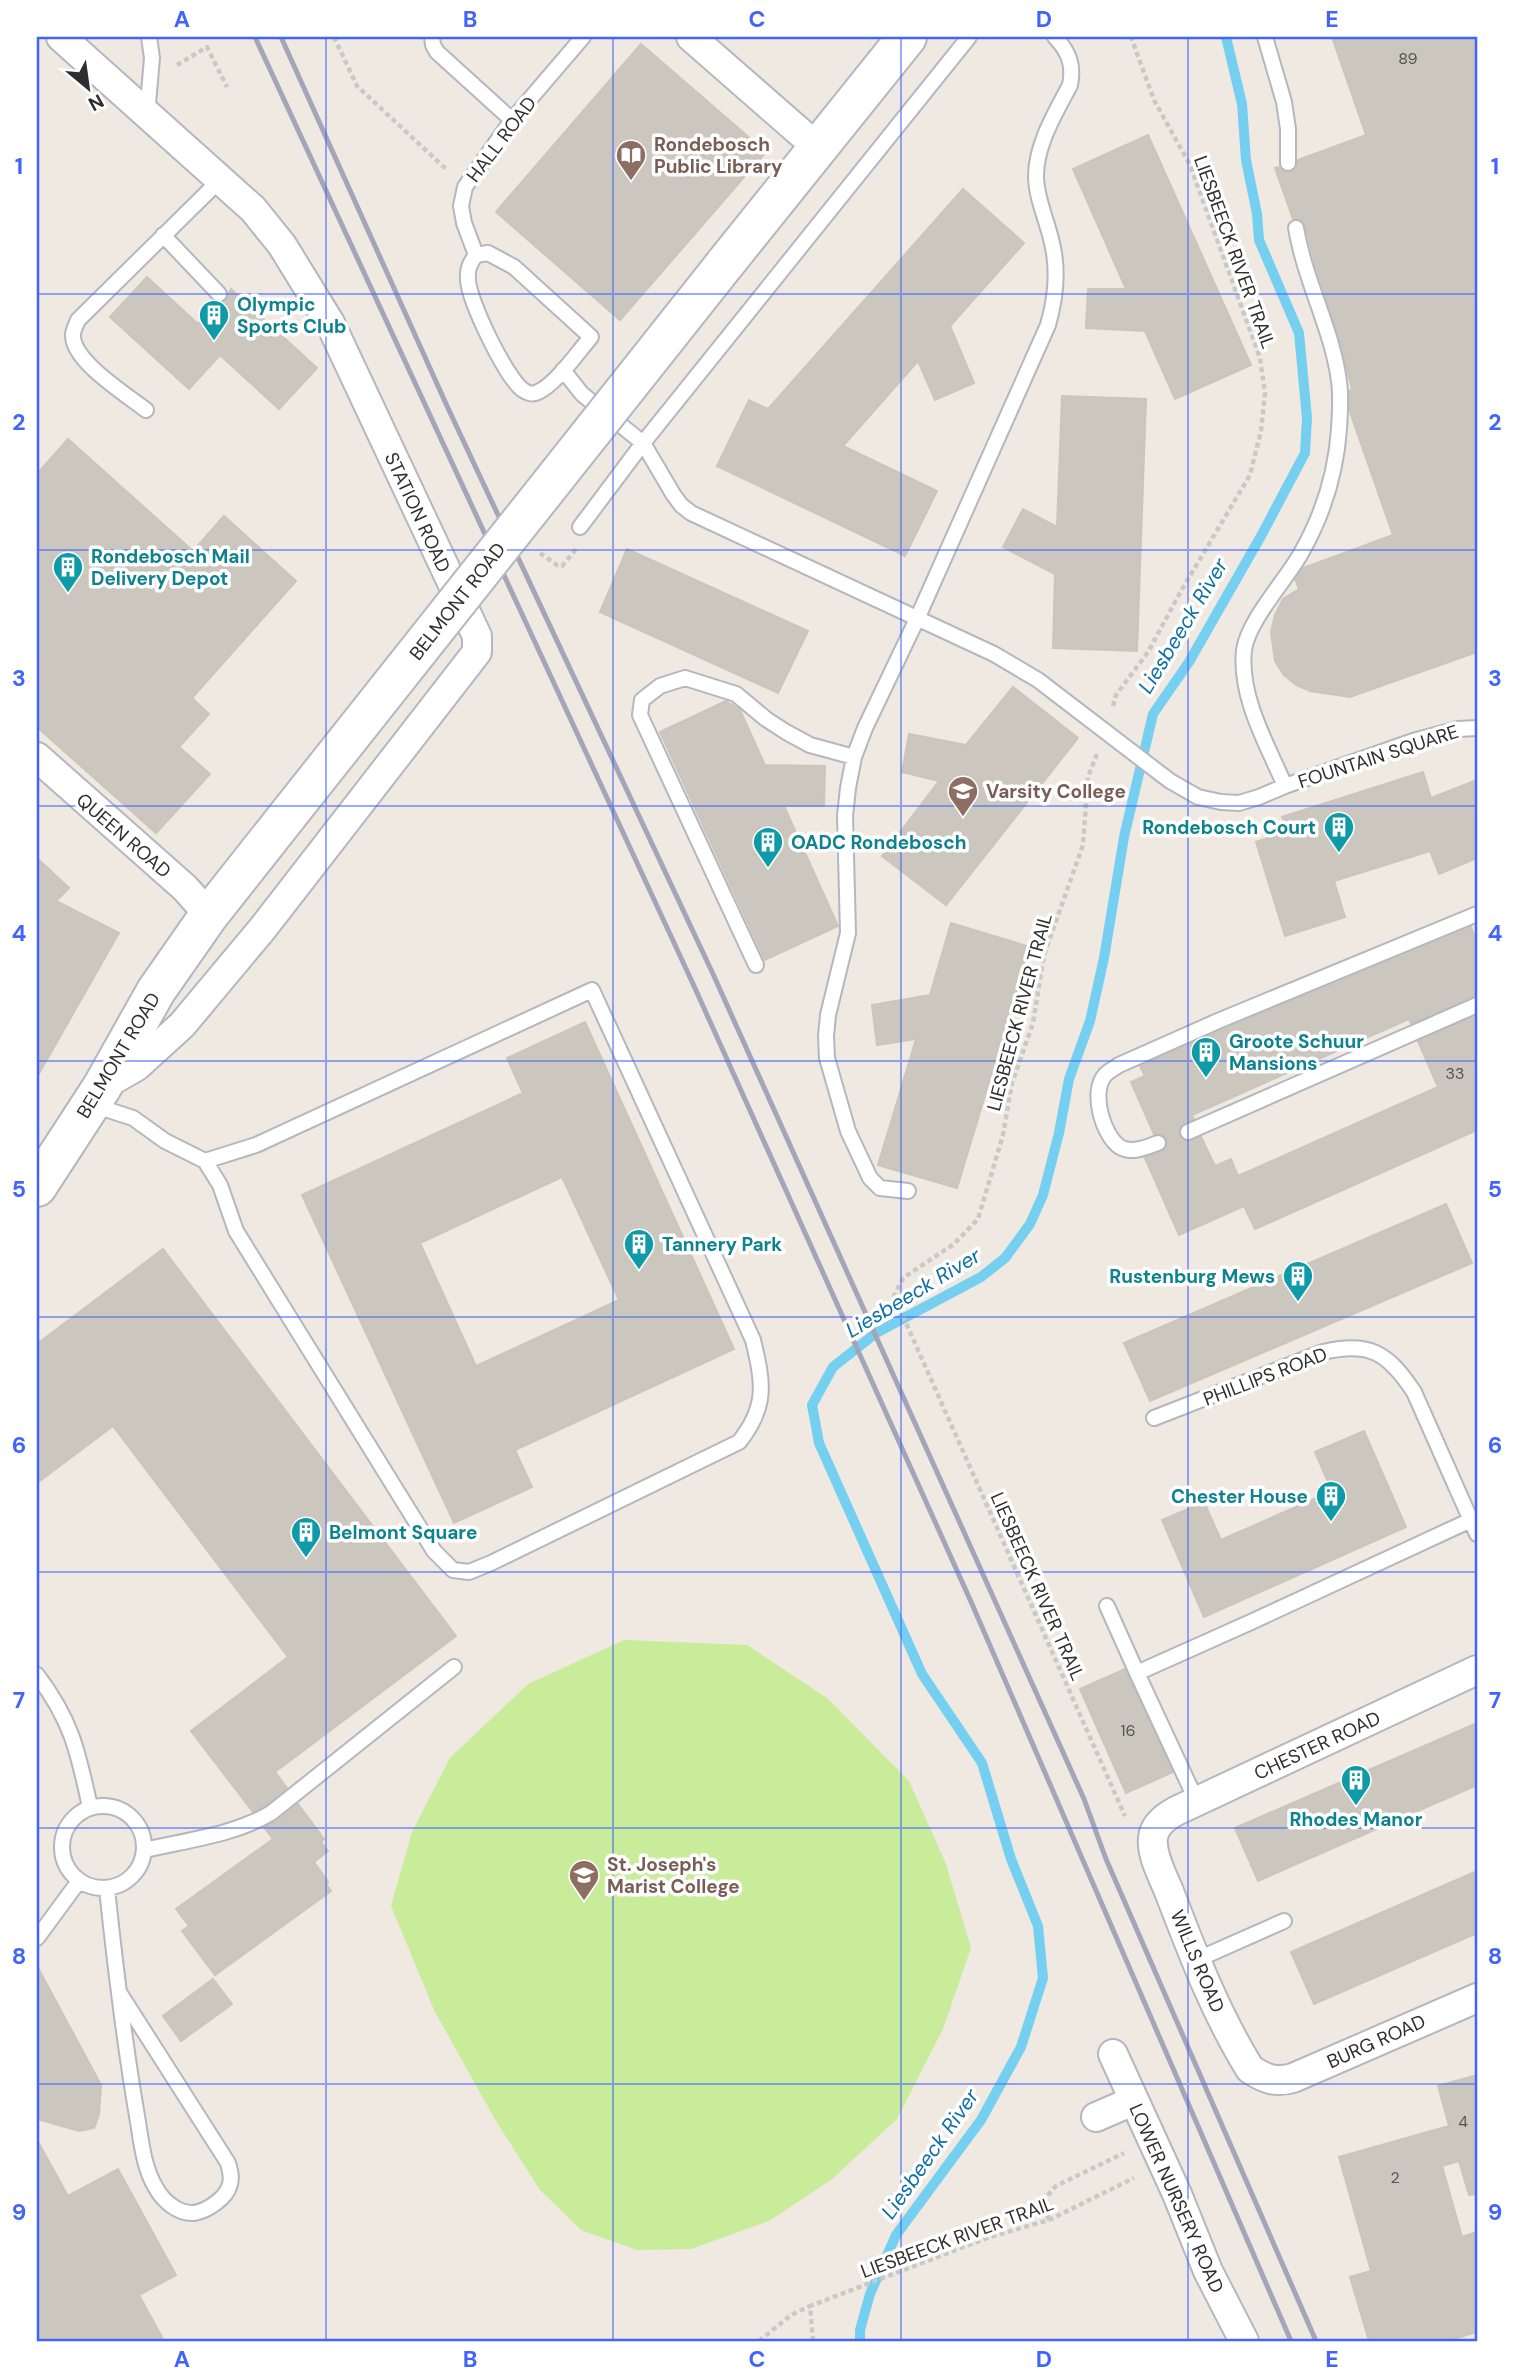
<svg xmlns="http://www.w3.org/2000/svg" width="1514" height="2378" viewBox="0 0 1514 2378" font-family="'DM Sans',sans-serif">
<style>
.pitch{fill:#c9ec9a}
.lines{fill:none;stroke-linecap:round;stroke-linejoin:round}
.stream{stroke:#75cff0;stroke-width:10}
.building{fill:#cbc7bf;stroke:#cbc5ba;stroke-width:2;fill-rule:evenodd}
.service-casing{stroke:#b4b7c1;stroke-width:18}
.minor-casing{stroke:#b4b7c1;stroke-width:32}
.secondary-casing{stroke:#b4b7c1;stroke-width:42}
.path{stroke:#c9c9c9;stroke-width:4.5;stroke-dasharray:5 3.5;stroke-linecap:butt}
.service{stroke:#fff;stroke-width:14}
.minor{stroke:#fff;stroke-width:28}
.secondary{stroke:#fff;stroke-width:38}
.rail{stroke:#a3a6b8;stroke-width:5}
.secondary-bridge-casing{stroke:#b4b7c1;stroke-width:42;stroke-linecap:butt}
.secondary-bridge{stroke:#fff;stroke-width:38}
.grid{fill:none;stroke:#4264fb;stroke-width:2;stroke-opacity:0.55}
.labels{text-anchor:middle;stroke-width:7;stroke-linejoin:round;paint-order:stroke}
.number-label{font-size:16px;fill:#555452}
.street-label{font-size:19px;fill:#2e2e2e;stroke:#fff}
.education-label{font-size:19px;font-weight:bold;fill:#785e54;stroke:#fff;text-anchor:start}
.culture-label{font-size:19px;font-weight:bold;fill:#0d838f;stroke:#fff;text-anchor:start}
.water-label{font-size:21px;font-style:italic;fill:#0d6fa3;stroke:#fff}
.neatline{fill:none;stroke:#4264fb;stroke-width:2.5}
.grid-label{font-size:23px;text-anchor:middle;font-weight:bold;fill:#4264fb}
</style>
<rect width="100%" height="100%" fill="#efe9e1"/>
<!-- pitch -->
<path class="pitch" d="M624,1640l123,5 80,53 82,83 37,83 25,84 -28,81 -46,90 -66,61 -62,41 -78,28 -54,1 -56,-20 -41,-40 -44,-69 -61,-109 -44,-106 21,-74 38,-74 78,-74z"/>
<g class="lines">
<!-- stream -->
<path class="stream" d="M860,2341v-11l10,-36 26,-59 85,-115 40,-73 22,-69 -5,-52 -27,-67 -29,-96 -60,-89 -103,-231 -7,-38 21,-38 43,-34 105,-56 24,-19 25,-34 13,-29 16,-62 10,-54 21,-58 14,-63 20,-121 29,-123 36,-52 72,-126 44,-83 2,-35 -8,-85 -40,-93 -2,-26 -11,-54 -4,-56 -16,-67"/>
</g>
<!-- building -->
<path class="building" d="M1332,37h145v615l-127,45 -40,-6 -14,-6 -12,-10 -9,-14 -4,-29 4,-17 8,-16 16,-10 -4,-10 8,-11 90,-33 -43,-123 -1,-21 3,-2 -12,-49 -25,-76 -10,-38 -5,-7h-7l-18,-51 4,-1 5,5h8l5,-5 1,-7 68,-25z
M641,44l125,108 -146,168 -124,-108z
M1148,135l103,230 -76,34 -30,-68 -59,-3 2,-39h38l-53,-120z
M963,189l61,54 -74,83 24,57 -39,17 -17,-39 -75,85 94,45 -32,65 -188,-90 32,-66 19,9z
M147,277l51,47 19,-21 9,-3 5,-11 86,79 -38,41 -59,-54 -31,34 -79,-72z
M1062,396l84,3 -9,252 -84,-3 2,-74 -52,-27 20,-38 34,18z
M68,439l125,112 31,-35 72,65 -104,117 17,16 -30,33 31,27 -54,59 -119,-106v-253z
M627,549l181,82 -30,62 -178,-81z
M1013,687l65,51 -132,167 -64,-49 57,-75 -37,-9 7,-38 57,11z
M726,701l14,9 25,55 60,1 -1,40h-40l54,120 -73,34 -105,-228z
M1423,772l8,26 46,-18v78l-38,16 -9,-23 -96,30 11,36 -60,19 -29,-94 31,-10 -5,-15z
M37,858l32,30 -13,13 63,32 -82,144z
M951,923l79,24 -73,241 -79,-23 38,-126 -39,6 -5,-40 58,-10z
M1471,927l6,15v53l-66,29 -2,-5 -217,96 2,4 -13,7 -3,6 4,7 4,2 15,-4 14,29 16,-7 7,17 200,-89 -20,-46 59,-26v115l-222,99 -11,-23 -65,29 -34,-77 17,-6 6,-8 -4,-9 -10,-1 -23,-52 14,-6 -5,-10 82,-36z
M585,1022l149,327 -219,101 17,37 -78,36 -152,-328 221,-102 -16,-35zM562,1177l57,123 -143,66 -56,-123z
M1446,1204l26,59 -322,138 -26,-58z
M163,1249l293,387 -181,136 12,16 -21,17 -13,7 -62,-81 97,-74 -175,-231 -76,57v-139z
M1364,1431l42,96 -202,90 -42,-97 42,-18 17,38 111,-49 -17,-39z
M1125,1669l48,103 -47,21 -46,-104z
M1477,1723v62l-219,96 -23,-53z
M298,1804l26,35 -3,3 7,9 -14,11 14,20 -2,2 5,7 -116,84 -33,-44 7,-5 -13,-17 97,-70 -9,-12 13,-6z
M1477,1871v62l-163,71 -23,-52z
M37,1966l64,119 -2,30 -5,13 -15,3 -42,-12z
M213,1979l19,25 -51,37 -18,-25z
M1477,2075v119l-8,1 -10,-34 -17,5 20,71 15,-5v100l-31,9h-77l-19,-64 21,-6 -32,-114 110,-31 -11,-40z
M37,2140l31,56 50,-27 58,106 -37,20 25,46h-127z"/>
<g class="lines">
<!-- service casing -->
<g class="service-casing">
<path id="service" d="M432,37l1,8 4,7 75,68
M1265,37l19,65 4,27v34
M147,115l5,-57 -3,-21
M163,235l56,59
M488,253l26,14 77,70c-13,15 -35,47 -53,55 -5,3 -11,1 -15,-2 -17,-12 -54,-89 -55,-110 -1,-11 2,-17 8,-25z
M476,255l-12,-32 -3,-17 4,-19 47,-67 71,-83
M563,370l19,24 61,49 30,51 8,11 10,8 303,141 44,26 132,101 28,16 23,5 18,1 20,-6 26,-11 128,-45 45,-12 19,-1
M146,410c-19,-15 -74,-49 -73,-75 0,-5 3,-10 5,-15l143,-141
M580,527l63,-84 326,-406
M1285,786c-18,-42 -46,-89 -41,-136 4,-29 41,-69 56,-95 22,-38 36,-82 39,-126 1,-15 2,-33 0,-48 -7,-52 -34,-100 -43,-153
M756,965l-116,-250 2,-15 18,-14 25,-8 51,16 30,25 20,13 24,13 44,12
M93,1105l40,13 32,23 40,20 15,24 16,46 198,320 19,19 16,2 22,-9 248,-121c29,-36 24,-60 14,-102l-161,-350 -336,155 -51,16
M1188,1132l289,-127
M1158,1143c-11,4 -26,11 -38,4 -17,-11 -30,-55 -15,-72 3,-4 10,-7 14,-10l99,-44 259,-107
M908,1191l-28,-3 -10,-10 -22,-47 -21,-73 -1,-22 2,-21 20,-82 -3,-117 3,-28 6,-31 11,-29 52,-109 131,-294c8,-28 11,-57 3,-86 -5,-21 -15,-42 -15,-63 0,-32 20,-64 34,-91 4,-20 -1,-33 -15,-48
M1154,1418l169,-66c47,-11 65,1 91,40l63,142
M1107,1606l30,67
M37,1675c35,46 41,77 53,132
M1197,1802l-60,-129 114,-51 220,-102
M62 1847a41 41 0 1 1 82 0a41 41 0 1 1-82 0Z
M145,1850c42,-10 89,-15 126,-37l183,-146
M107,1889c8,75 17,152 30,227 4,23 6,51 19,72 7,13 22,26 38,25 13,-2 33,-15 36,-29 2,-7 0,-14 -2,-21l-109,-171
M37,1938l42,-57
M1196,1960l88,-39"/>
</g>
<!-- minor casing -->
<g class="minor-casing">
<path id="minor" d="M61,37l192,172 29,36 48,78 147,313v16l-214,276 -81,97 -45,41 -33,19
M691,37l127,111
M37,757l148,131 24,27
M1477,1670l-301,141c-11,6 -22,14 -23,27 -2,18 11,40 17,56 23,60 46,120 80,175 15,10 26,14 43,9l184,-80
M1113,2054l64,140 31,77 36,70
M1096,2117l37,-16"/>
</g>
<!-- secondary casing -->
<g class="secondary-casing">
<path id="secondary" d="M724,265l183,-228
M37,1187l65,-100 54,-96 53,-76 79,-100"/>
</g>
<!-- path -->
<path class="path" d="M334,37l23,49 90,84
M177,65l30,-18 20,40
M540,553l17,12 5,1 14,-17
M1113,706l3,-11 32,-43 33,-61 69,-116 11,-44 4,-38 -5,-35 -70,-193 -36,-65 -23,-63
M1097,754l-9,23 -5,68 -39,110 -11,68 -21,60 -9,52 -25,84 -24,25 -51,34 -9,18 231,520
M1049,2220c-6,-16 -5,-22 7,-34l68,-33
M759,2341l32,-26 19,-9
M813,2341l-3,-35 177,-68 62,-18 85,-42"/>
<!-- service -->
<use href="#service" class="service"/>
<!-- minor -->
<use href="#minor" class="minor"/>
<!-- secondary -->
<use href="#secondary" class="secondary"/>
<!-- rail -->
<path class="rail" d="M255,37l439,949 278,618 319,737
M281,37l166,369 266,568 371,825 22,60 210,482"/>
<!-- secondary-bridge casing -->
<g class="secondary-bridge-casing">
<path id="secondary-bridge" d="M288,815l436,-550"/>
</g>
<!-- secondary-bridge -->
<use href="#secondary-bridge" class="secondary-bridge"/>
</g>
<!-- grid -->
<path class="grid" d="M326,37v2304M613,37v2304M901,37v2304M1188,37v2304M37,294h1440M37,550h1440M37,806h1440M37,1061h1440M37,1317h1440M37,1572h1440M37,1828h1440M37,2084h1440"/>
<!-- icons -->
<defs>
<g id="library-pin" transform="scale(1.575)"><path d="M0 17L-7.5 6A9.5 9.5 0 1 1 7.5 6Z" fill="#8d6e63" stroke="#fff"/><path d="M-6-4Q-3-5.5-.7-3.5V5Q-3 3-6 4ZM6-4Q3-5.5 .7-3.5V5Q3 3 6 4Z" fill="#fff"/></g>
<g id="building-pin" transform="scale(1.575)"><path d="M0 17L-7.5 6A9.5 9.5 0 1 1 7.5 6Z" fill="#0f9aa8" stroke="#fff"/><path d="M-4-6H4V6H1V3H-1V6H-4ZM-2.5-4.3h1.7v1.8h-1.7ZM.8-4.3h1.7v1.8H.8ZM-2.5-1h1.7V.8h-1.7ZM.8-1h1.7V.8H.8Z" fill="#fff"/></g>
<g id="university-pin" transform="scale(1.575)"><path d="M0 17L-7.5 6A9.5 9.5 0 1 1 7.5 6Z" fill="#8d6e63" stroke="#fff"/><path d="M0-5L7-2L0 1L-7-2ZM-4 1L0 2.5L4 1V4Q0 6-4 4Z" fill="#fff"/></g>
<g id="school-pin" transform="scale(1.575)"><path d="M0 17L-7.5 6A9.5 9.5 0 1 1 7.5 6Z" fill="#8d6e63" stroke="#fff"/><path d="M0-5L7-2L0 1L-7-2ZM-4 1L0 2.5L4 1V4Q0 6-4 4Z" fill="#fff"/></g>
</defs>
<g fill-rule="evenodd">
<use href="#library-pin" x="631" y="155"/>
<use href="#building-pin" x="214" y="315"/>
<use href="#building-pin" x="68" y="567"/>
<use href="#university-pin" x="963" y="791"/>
<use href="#building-pin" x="1339" y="827"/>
<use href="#building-pin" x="768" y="842"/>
<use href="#building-pin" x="1206" y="1052"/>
<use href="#building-pin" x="639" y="1244"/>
<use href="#building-pin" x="1298" y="1276"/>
<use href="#building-pin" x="1331" y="1496"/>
<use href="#building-pin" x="306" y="1532"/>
<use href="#building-pin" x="1356" y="1780"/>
<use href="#school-pin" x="584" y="1875"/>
</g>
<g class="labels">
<!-- number labels -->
<g class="number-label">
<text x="1408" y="64">89</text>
<text x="1455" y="1079">33</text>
<text x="1128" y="1736">16</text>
<text x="1463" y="2127">4</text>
<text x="1395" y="2183">2</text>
</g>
<!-- street labels -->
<g class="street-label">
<text transform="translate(501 139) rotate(-53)" y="7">HALL ROAD</text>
<text transform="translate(1235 252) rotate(70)" y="7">LIESBEECK RIVER TRAIL</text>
<text transform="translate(418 512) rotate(65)" y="7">STATION ROAD</text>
<text transform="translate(457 601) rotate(-52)" y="7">BELMONT ROAD</text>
<text transform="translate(1378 756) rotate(-18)" y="7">FOUNTAIN SQUARE</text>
<text transform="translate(124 835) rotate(41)" y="7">QUEEN ROAD</text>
<text transform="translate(1019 1012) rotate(-75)" y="7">LIESBEECK RIVER TRAIL</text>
<text transform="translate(118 1055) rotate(-59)" y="7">BELMONT ROAD</text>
<text transform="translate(1265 1376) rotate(-21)" y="7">PHILLIPS ROAD</text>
<text transform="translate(1038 1586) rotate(66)" y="7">LIESBEECK RIVER TRAIL</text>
<text transform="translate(1317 1745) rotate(-25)" y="7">CHESTER ROAD</text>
<text transform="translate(1198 1961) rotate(67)" y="7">WILLS ROAD</text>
<text transform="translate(1376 2041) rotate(-24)" y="7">BURG ROAD</text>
<text transform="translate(1177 2198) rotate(66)" y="7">LOWER NURSERY ROAD</text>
<text transform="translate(957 2237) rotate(-20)" y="7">LIESBEECK RIVER TRAIL</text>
</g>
<!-- education labels -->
<g class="education-label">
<text x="654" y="151">Rondebosch<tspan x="654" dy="22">Public Library</tspan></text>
<text x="986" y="798">Varsity College</text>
<text x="607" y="1871">St. Joseph's<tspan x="607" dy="22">Marist College</tspan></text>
</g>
<!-- culture labels -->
<g class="culture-label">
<text x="237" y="311">Olympic<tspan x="237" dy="22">Sports Club</tspan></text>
<text x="91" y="563">Rondebosch Mail<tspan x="91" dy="22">Delivery Depot</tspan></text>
<text x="1316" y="834" text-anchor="end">Rondebosch Court</text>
<text x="791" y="849">OADC Rondebosch</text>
<text x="1229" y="1048">Groote Schuur<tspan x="1229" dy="22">Mansions</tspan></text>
<text x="662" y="1251">Tannery Park</text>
<text x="1275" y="1283" text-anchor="end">Rustenburg Mews</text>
<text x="1308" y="1503" text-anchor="end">Chester House</text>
<text x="329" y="1539">Belmont Square</text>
<text x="1356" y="1826" text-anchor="middle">Rhodes Manor</text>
</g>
<!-- water labels -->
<g class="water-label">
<text transform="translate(1183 626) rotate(-59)" y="7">Liesbeeck River</text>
<text transform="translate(913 1293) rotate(-31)" y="7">Liesbeeck River</text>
<text transform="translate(930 2154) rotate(-55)" y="7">Liesbeeck River</text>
</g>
</g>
<!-- border -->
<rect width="1514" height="2378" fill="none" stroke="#ffffff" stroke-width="77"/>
<!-- north arrow -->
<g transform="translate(88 88) rotate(151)" stroke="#ffffff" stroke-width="5" paint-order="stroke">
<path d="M0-5L12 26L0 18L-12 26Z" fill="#2e2e2e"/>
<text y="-10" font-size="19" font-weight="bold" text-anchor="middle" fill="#2e2e2e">N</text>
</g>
<rect x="38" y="38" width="1438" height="2302" class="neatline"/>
<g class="grid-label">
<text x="182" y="27">A</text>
<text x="470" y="27">B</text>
<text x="757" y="27">C</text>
<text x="1044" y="27">D</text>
<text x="1332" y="27">E</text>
<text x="19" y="174">1</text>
<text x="1495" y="174">1</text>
<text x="19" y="430">2</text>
<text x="1495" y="430">2</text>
<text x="19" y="686">3</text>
<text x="1495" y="686">3</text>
<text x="19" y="941">4</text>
<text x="1495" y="941">4</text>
<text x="19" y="1197">5</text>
<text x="1495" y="1197">5</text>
<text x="19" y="1453">6</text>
<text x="1495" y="1453">6</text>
<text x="19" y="1708">7</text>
<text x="1495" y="1708">7</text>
<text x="19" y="1964">8</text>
<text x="1495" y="1964">8</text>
<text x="19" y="2220">9</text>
<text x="1495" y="2220">9</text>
<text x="182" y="2367">A</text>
<text x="470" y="2367">B</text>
<text x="757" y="2367">C</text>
<text x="1044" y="2367">D</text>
<text x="1332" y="2367">E</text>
</g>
</svg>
